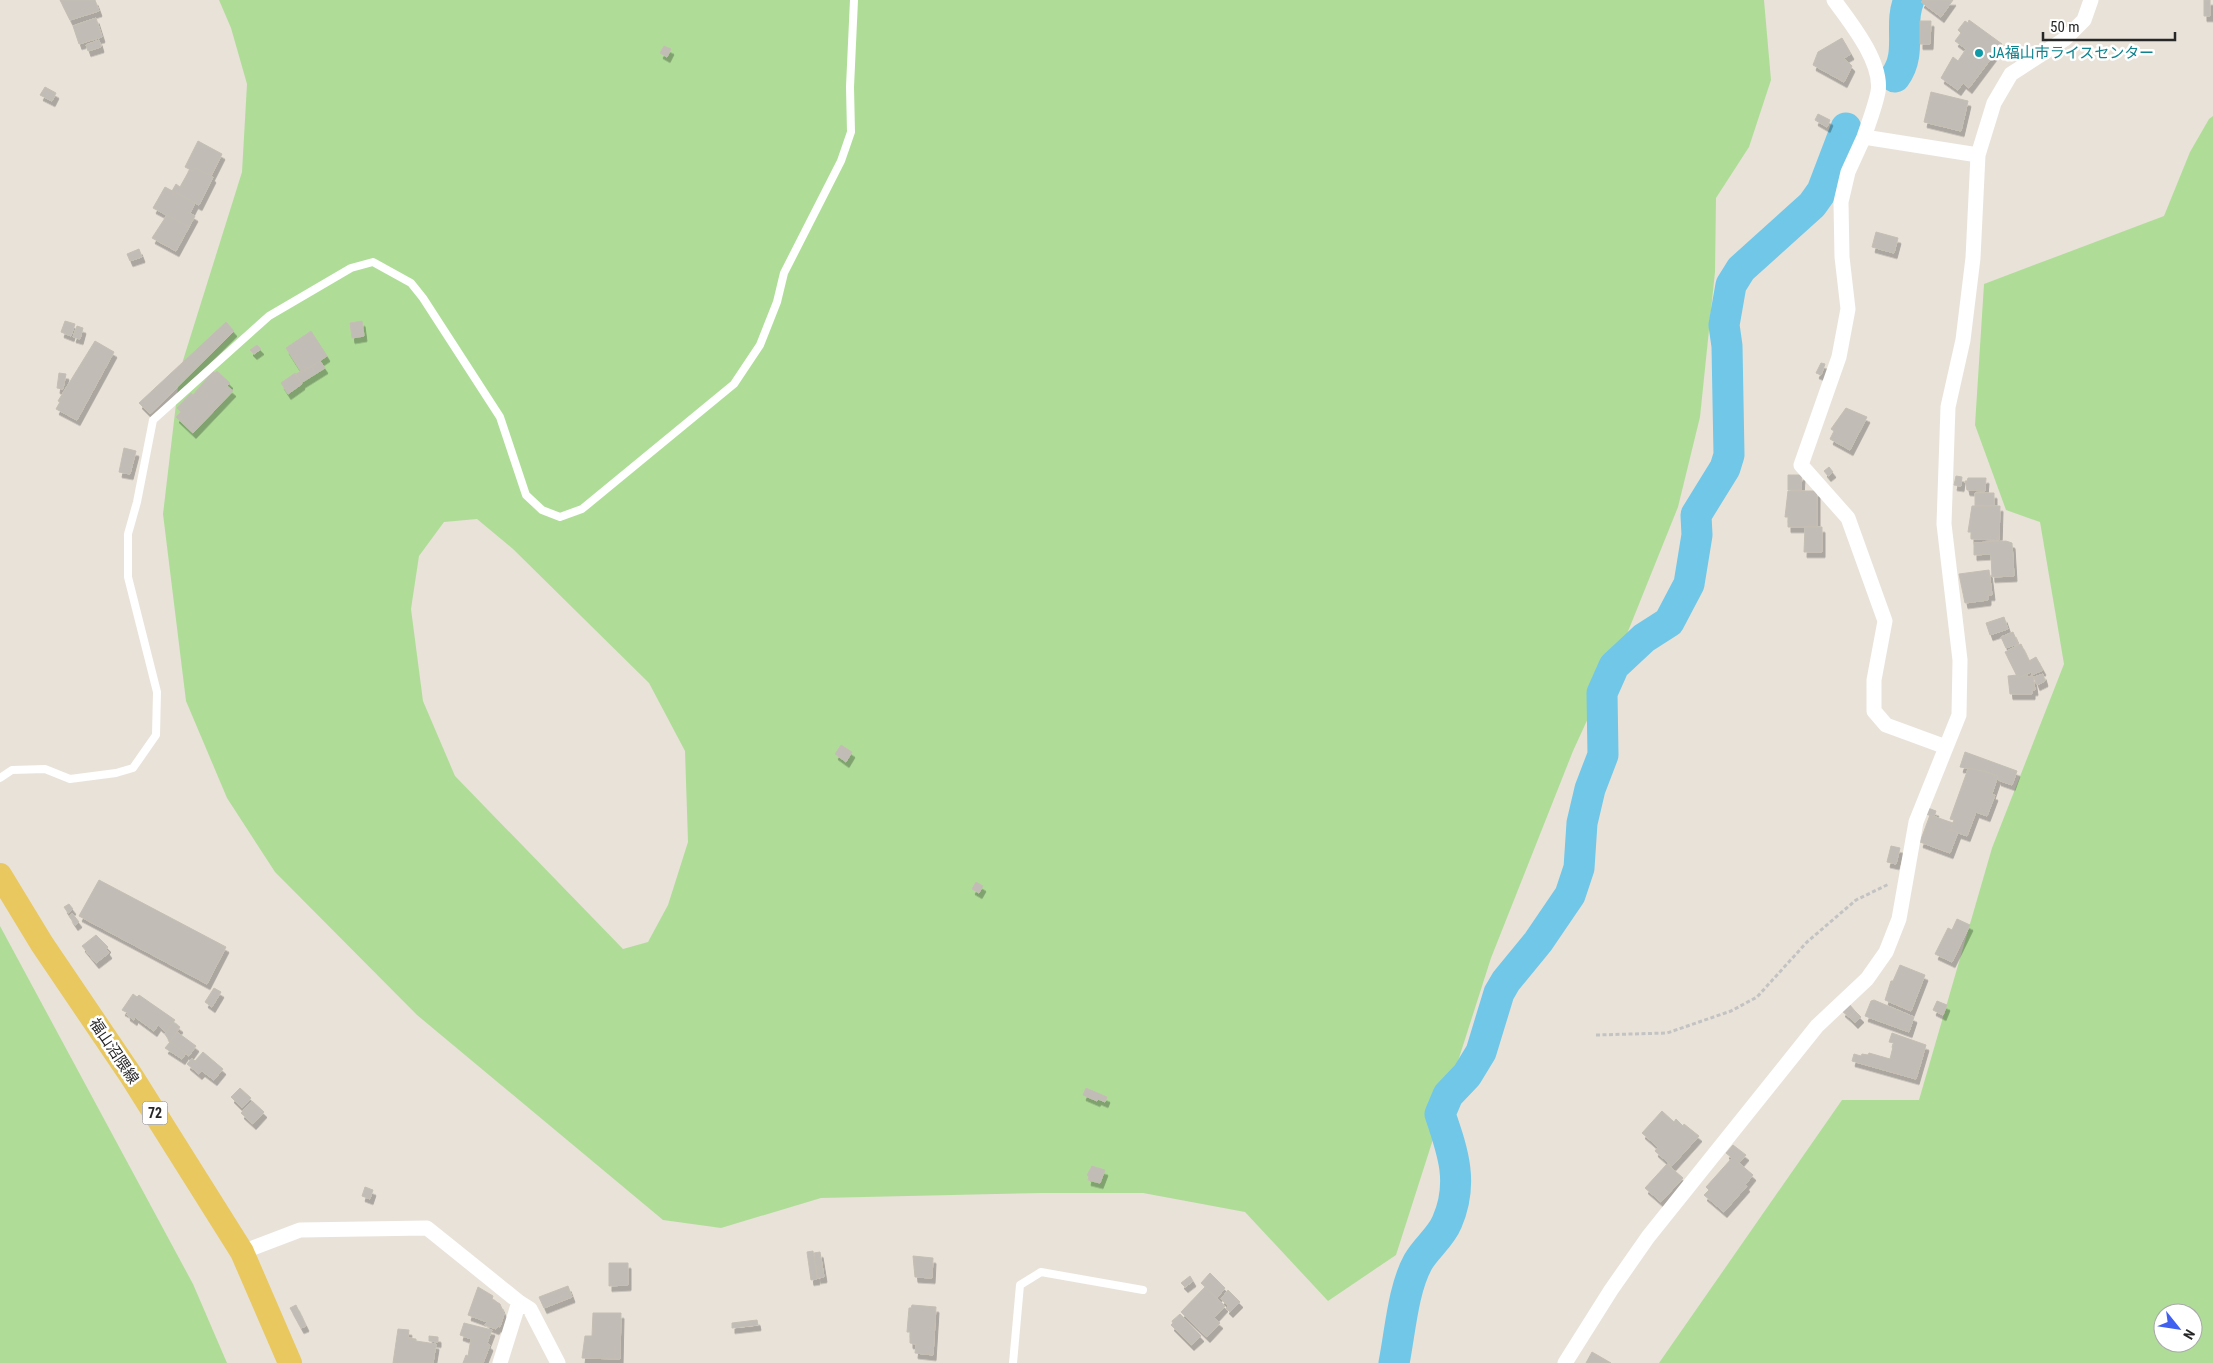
<svg xmlns="http://www.w3.org/2000/svg" width="2213" height="1363" viewBox="0 0 2213 1363" font-family="'Roboto Condensed','Noto Sans JP',sans-serif">
<style>
.green{fill:#afdd98;fill-rule:evenodd}
.lines{fill:none;stroke-linecap:round;stroke-linejoin:round}
.river{stroke:#70c7e7;stroke-width:31}
.building{fill:#c1bcb6;stroke:#c4beb3;filter:url(#shadow)}
.path{stroke:#c3c3c3;stroke-width:3;stroke-dasharray:4 2.5;stroke-linecap:butt}
.lane{stroke:#fff;stroke-width:8}
.street{stroke:#fff;stroke-width:15}
.primary{stroke:#e8c85f;stroke-width:24}
.culture-dot{fill:#0f9aa8;stroke:#fff;stroke-width:2}
.labels{text-anchor:middle;stroke-width:5;stroke-linejoin:round;paint-order:stroke}
.shield{fill:#fff;stroke:#686868;stroke-width:1}
.shield-label{font-size:14px;font-weight:bold;fill:#272727}
.culture-label{font-size:15px;fill:#0d838f;stroke:#fff;text-anchor:start}
.street-label{font-size:15px;fill:#272727;stroke:#fff}
</style>
<defs>
<filter id="shadow"><feDropShadow dx="3" dy="5.5" stdDeviation="0" flood-color="#0004"/></filter>
</defs>
<rect width="100%" height="100%" fill="#e9e2d9"/>
<!-- green -->
<path class="green" d="M219,0h1545l7,80 -22,67 -33,51 -1,74 -15,145 -22,90 -49,122 -56,122 -82,207 -95,297 -68,46 -83,-89 -102,-19h-101l-221,5 -100,30 -58,-8 -246,-205 -142,-143 -48,-74 -41,-97 -23,-187 17,-144 62,-198 5,-88 -16,-56zM477,519l36,30 136,134 36,68 3,91 -20,63 -20,37 -25,7 -168,-173 -32,-75 -12,-92 8,-53 25,-34z
M2213,116v1247h-554l183,-263h77l73,-252 72,-184 -24,-142 -34,-12 -31,-85 9,-141 180,-68 26,-64 19,-33zM2163,1313h30v30h-30z
M0,926l193,358 34,79h-227z"/>
<g class="lines">
<!-- river -->
<path class="river" d="M1895,77c18,-24 3,-53 14,-77
M1394,1363c6,-30 9,-74 24,-101 8,-14 23,-25 29,-40 17,-39 6,-70 -7,-108l8,-19 19,-20 14,-23 18,-59 7,-12 32,-39 32,-47 9,-27 3,-45 8,-34 13,-34 -1,-62 12,-27 30,-28 25,-16 20,-38 8,-49 -1,-20 29,-47 4,-13 -2,-109 -3,-21 7,-40 10,-16 71,-64 10,-14 24,-63"/>
</g>
<!-- building -->
<path class="building" d="M60,0h35l4,11 -29,9z
M1923,0h30l-12,17 -20,-15z
M2204,0h6v16h-6z
M96,18l6,19 -23,7 -6,-18z
M1969,20l33,24 -33,44 -6,-5 -5,7 -17,-12 12,-21 5,4 8,-12 -11,-8 6,-8 -3,-3 7,-9 3,2z
M1920,21h11l-1,23h-10z
M1842,38l9,16 -7,4 8,8 -8,16 -31,-17 5,-13z
M99,40l2,7 -13,4 -2,-6z
M664,46l7,3 -4,8 -7,-4z
M45,87l11,6 -4,8 -12,-6z
M1931,92l37,9 -7,30 -37,-9z
M1818,114l12,6 -3,7 -12,-7z
M198,141l24,13 -11,22 -16,-8 -2,3 -8,-4z
M195,168l18,9 -14,28 -27,-14 4,-7 4,3 10,-18 3,2z
M165,187l30,16 -5,10 5,3 -6,11 -36,-19z
M167,215l22,12 -13,24 -24,-13z
M1876,232l22,6 -4,15 -22,-6z
M139,249l3,8 -12,4 -3,-7z
M65,321l10,3 -4,12 -10,-4z
M362,321l2,15 -12,2 -2,-15z
M226,322l8,9 -84,83 -11,-11z
M77,326l6,2 -3,11 -7,-2z
M311,331l16,25 -25,17 -16,-25z
M95,341l19,11 -37,68 -21,-11 4,-7 -2,-1z
M257,345l4,4 -7,5 -4,-4z
M320,361l5,7 -24,15 -5,-9z
M1821,363l4,1 -4,11 -5,-2z
M213,371l2,2 2,-2 13,12 -3,3 6,5 -40,42 -17,-16 5,-5 -4,-4 14,-15 2,2z
M59,373l7,1 -3,15 -6,-1z
M295,373l7,11 -14,10 -7,-11z
M1846,408l21,9 -17,33 -20,-11 4,-8 -3,-2z
M124,448l12,3 -6,23 -11,-2z
M1829,467l4,5 -5,4 -4,-5z
M1788,475h14l-1,15h-13z
M1956,476l6,1 -1,9 -7,-1z
M1968,478h18l-1,13 -18,-1 -2,-9h2z
M1788,491h29v36h-29v-10h-3z
M1975,493h19v13h-19z
M1972,506h28l-1,34 -28,-1v-7h-3z
M1805,527h17v25h-18z
M2006,541l6,2 2,33 -22,1 -1,-23 -17,1v-12z
M1989,570l3,25h-4v5l-23,3 -6,-29z
M2004,617l4,12 -18,6 -4,-12z
M2013,632l5,12 -12,4 -5,-11z
M2021,644l8,17 7,-4 7,13 -11,5 -1,-3 -13,6 -13,-26z
M2027,674v3l6,-1 2,14h-3v4h-22l-2,-18 9,-1 1,3z
M2043,674l2,7 -8,4 -3,-8z
M841,745l11,7 -6,10 -11,-8z
M1965,752l52,19 -5,14 -14,-5v-4l-13,-5 -25,-4z
M1970,768l28,8 -6,18 3,1 -8,21 -11,-4 -9,24 -17,-6 4,-10 -4,-1 18,-50z
M1928,808l8,3 -2,6 -8,-3z
M1930,815l23,8 -3,7 8,2 -8,21 -30,-11z
M1891,846l9,2 -4,16 -9,-2z
M99,880l127,67 -19,37 -128,-68z
M976,882l7,4 -4,7 -7,-4z
M69,904l4,5 -5,4 -4,-6z
M72,913l7,9 -4,3 -6,-9z
M1957,919l13,6 -18,37 -17,-8 13,-26 4,2z
M96,935l12,12 -2,2 3,4 -13,10 -14,-17z
M1900,965l25,10 -14,36 -26,-11 6,-19h2z
M214,988l7,4 -9,15 -7,-5z
M133,994l4,3 2,-2 36,25 -9,12 -8,-7 -4,6 -19,-14 -1,3 -7,-5 1,-2 -6,-3z
M1874,1000l40,17 -5,15 -44,-16 6,-15z
M1937,1001l10,4 -4,10 -10,-5z
M1849,1004l6,7 -6,6 -7,-6z
M1855,1011l6,6 -6,6 -6,-6z
M173,1022l7,5 -10,15 -5,-8z
M177,1032l19,14 -7,10 -19,-14z
M1892,1033l34,12 -10,34 -64,-18 2,-7 7,2 1,-2 6,1 1,-2 21,6 4,-16 -5,-1z
M170,1042l16,11 -4,6 -17,-11z
M203,1052l20,17 -9,11 -12,-9 -3,3 -12,-10 5,-6 3,3z
M240,1088l11,10 -9,10 -11,-11z
M1086,1088l21,9 -2,5 -7,-3 -1,2 -14,-6z
M252,1101l12,11 -11,12 -12,-11z
M1662,1111l12,11 2,-3 7,7 1,-2 15,12 -27,30 -17,-15 3,-4 -16,-14z
M1733,1145l13,10 -7,8 14,12 -8,10 2,1 -23,26 -20,-17 5,-5 -3,-3 26,-29 -6,-5z
M1667,1164l16,14 -22,24 -16,-14z
M1092,1166l13,4 -5,13 -12,-3 1,-4 -2,-1z
M365,1187l8,3 -3,9 -8,-3z
M813,1251l4,28 -6,1 -4,-28z
M820,1252l4,25 -6,1 -4,-25z
M913,1256l20,2 -1,20 -17,-1z
M609,1263h19v22l-19,1z
M1210,1273l15,15 -8,10 -16,-15z
M1190,1276l3,5 -8,6 -4,-4z
M568,1286l4,11 -28,11 -5,-11z
M478,1287l15,9 -1,3 8,5 4,10 -4,13 -2,-1 -2,3 -11,-4 2,-3 -19,-7z
M1205,1287l20,19 -11,12 6,5 -13,14 -26,-25z
M1228,1290l12,12 -10,10 -4,-4 2,-2 -7,-7z
M296,1305l10,21 -5,2 -11,-20z
M912,1305l24,2 -3,48 -18,-2 1,-9 -6,-1v-11h-3l2,-24h2z
M593,1313h28l-1,46 -38,-1 3,-22h7z
M1180,1314l21,22 -10,9 -20,-20 2,-2 -1,-2z
M757,1320l1,5 -26,3v-5z
M464,1323l28,7 -5,13 3,2 -7,18h-20l3,-8 2,1 3,-17 -11,-4z
M398,1329l11,1 -1,8 8,1v2l20,3 -3,19h-40z
M429,1336l9,1v5l-9,-1z
M1592,1352l19,11h-25z"/>
<g class="lines">
<!-- path -->
<path class="path" d="M1596,1035l71,-2 64,-22 26,-14 50,-55 49,-42 33,-16"/>
<!-- lane -->
<path class="lane" d="M0,778l12,-8 33,-1 25,10 46,-6 17,-5 23,-33 1,-43 -29,-115v-43l9,-32 16,-82 116,-104 82,-48 22,-6 38,21 12,15 77,119 26,78 16,15 18,7 22,-8 152,-125 26,-39 17,-43 7,-29 57,-112 10,-29 -1,-45 4,-87
M1013,1363l7,-78 21,-13 102,18"/>
<!-- street -->
<path class="street" d="M1834,0c17,23 49,63 44,92 -3,15 -9,30 -14,45
M1946,747l-60,-22 -12,-14v-31l11,-59 -37,-103 -47,-53 38,-108 9,-48 -6,-52 -1,-55 7,-30 16,-35 114,18
M242,1252l58,-22 127,-2 92,74 -19,61
M519,1302l11,7 28,54
M1565,1363l46,-73 37,-53 169,-211 50,-47 19,-27 13,-33 17,-97 43,-107 1,-55 -16,-136 4,-117 15,-67 10,-82 5,-103 16,-52 17,-29 54,-35 19,-19 7,-20"/>
<!-- primary -->
<path class="primary" d="M0,875l42,69 90,133 110,175 48,111"/>
</g>
<!-- markers -->
<circle class="culture-dot" cx="1979" cy="53" r="5"/>
<g class="labels">
<!-- shield labels -->
<rect class="shield" x="142.5" y="1101.5" width="25" height="23" rx="4"/>
<g class="shield-label">
<text x="155" y="1118">72</text>
</g>
<!-- culture labels -->
<g class="culture-label">
<text x="1989" y="58">JA福山市ライスセンター</text>
</g>
<!-- street labels -->
<g class="street-label">
<text transform="translate(114 1051) rotate(56)" y="5">福山沼隈線</text>
</g>
</g>
<!-- north arrow -->
<g transform="translate(2178 1328) rotate(120)"><circle r="24" fill="#ffffff" stroke="#a9a9a9"/>
<path d="M0-4L9 19L0 12L-9 19Z" fill="#4060ef"/>
<text y="-8" font-size="14" font-weight="bold" text-anchor="middle" fill="#272727">N</text>
</g>
<!-- scale -->
<path d="M2043 32v8h132v-8" fill="none" stroke="#272727" stroke-width="2.5"/>
<text x="2050" y="32" font-size="15" fill="#272727" stroke="#ffffff" stroke-width="4" paint-order="stroke">50 m</text>
</svg>
